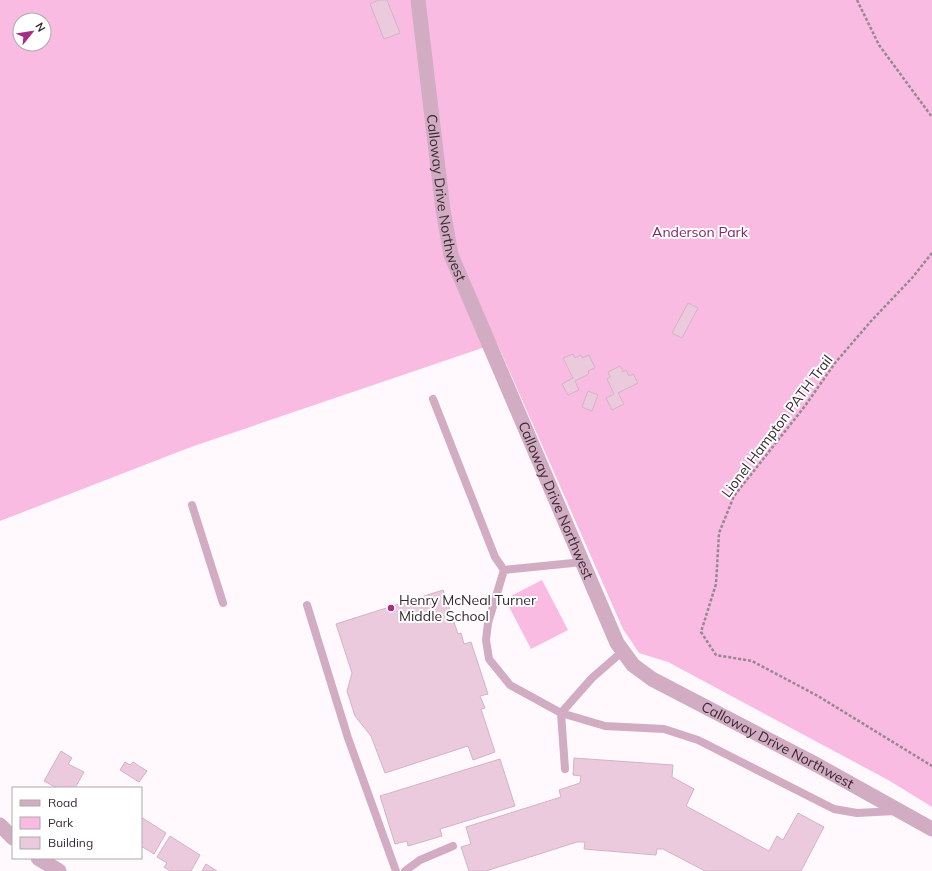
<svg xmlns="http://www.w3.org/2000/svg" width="932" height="871" viewBox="0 0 932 871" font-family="Mulish,sans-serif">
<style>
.green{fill:#f9bbe1;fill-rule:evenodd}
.building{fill:#ebcade;stroke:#d3b3c6}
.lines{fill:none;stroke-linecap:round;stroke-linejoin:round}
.path{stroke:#93898f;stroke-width:2.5;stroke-dasharray:3 2;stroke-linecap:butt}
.service{stroke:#d2acc3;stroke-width:8}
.minor{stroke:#d2acc3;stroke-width:15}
.poi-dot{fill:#a62e84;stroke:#fff;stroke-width:1.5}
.labels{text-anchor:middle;stroke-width:4;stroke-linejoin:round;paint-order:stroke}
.street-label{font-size:14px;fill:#362931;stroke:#fff}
.park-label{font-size:14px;fill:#86256a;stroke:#fff}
.poi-label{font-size:14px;fill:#362931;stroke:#fff;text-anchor:start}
</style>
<rect width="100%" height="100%" fill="#fff8fc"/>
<!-- green -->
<path class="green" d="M0,0h932v807l-42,-26 -222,-119 -29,-9 -16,-24 -126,-286 -306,104 -191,74zM20,20h24v24h-24z
M542,580l26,50 -37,19 -26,-50z"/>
<!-- building -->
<path class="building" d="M379,0h8l13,33 -16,6 -14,-35z
M688,303l10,5 -16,30 -10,-5z
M573,354l2,4 6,-3 1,3 7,-3 6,13 -7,3 1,3 -14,7 4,9 -11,5 -6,-11 11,-6 -10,-20z
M620,366l3,6 3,-2 3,6 4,-2 5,9 -20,10 6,11 -12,6 -6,-12 8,-4 -7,-15 3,-2 -2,-5z
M588,391l10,4 -6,16 -10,-4z
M443,590l15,44 3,-1 3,11 7,-2 17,52 -8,2 5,12 -4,1 14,43 -22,8 -5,-14 -83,27 -14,-37 -16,-20 -8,-25 5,-18 -16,-49z
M61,751l11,7 -4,6 16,8 -9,16h-18l-13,-7z
M574,758l99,7 -1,12 22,12 -8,17 83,45 8,-15 6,4 15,-27 26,14 -23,44h-96l-42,-22h-6l-1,6 -72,-6 1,-7h-8l-91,29h-17l-8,-24 10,-3 -5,-17 95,-30 -2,-7 21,-7 1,-7 -8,-1z
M500,759l15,47 -75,23 2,7 -34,10 -1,-5 -12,3 -15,-48z
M125,762l5,3 3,-3 14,9 -8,11 -19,-12z
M141,817l25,16 -12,21 -13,-8z
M170,836l30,19 -9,16h-21l-6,-4 3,-4 -10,-6z
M206,864l11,7h-15z"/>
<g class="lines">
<!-- path -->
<path class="path" d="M857,0l22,45 53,72
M932,253l-20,25 -40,42 -37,43 -30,43 -71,90 -15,37 -3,51 -15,48 15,23 36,6 66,35 114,70"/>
<!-- service -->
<path class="service" d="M433,399l62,158 9,13 79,-8
M192,505l31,98
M504,570l-16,53 -2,17 3,19 21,26 51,28 44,13 59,3 34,11 136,69 23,4 38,-2
M307,605l41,133 48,133
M565,769l-4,-56 31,-35 31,-27
M405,871l15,-11 33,-14"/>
<!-- minor -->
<g class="minor">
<path id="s1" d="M418,0l25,210 8,45 166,388 16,22 19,14 165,86 115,64"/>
<path d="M0,825l13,13"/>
<path d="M38,858l21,13"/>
</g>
</g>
<!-- markers -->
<circle class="poi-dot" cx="391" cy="608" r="4"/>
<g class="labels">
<!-- street labels -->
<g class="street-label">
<text dy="5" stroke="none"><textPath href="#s1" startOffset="200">Calloway Drive Northwest</textPath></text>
<text transform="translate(777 426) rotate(-53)" y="5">Lionel Hampton PATH Trail</text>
<text dy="5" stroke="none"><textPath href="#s1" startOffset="524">Calloway Drive Northwest</textPath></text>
<text dy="5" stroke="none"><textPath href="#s1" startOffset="872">Calloway Drive Northwest</textPath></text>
</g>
<!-- park labels -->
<g class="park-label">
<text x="700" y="237">Anderson Park</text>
</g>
<!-- poi labels -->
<g class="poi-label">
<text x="399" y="605">Henry McNeal Turner<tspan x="399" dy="16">Middle School</tspan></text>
</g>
</g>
<!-- legend -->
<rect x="12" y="787" width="130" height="72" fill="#ffffff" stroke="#afa9ad"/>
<rect x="20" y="800" width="20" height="6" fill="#d2acc3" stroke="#afa9ad"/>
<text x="48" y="807" font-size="12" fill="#362931">Road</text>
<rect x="20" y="817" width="20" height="12" fill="#f9bbe1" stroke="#afa9ad"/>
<text x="48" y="827" font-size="12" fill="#362931">Park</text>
<rect x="20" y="837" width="20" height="12" fill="#ebcade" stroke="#afa9ad"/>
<text x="48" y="847" font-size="12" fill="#362931">Building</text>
<!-- north arrow -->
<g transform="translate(32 32) rotate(60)"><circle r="19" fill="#ffffff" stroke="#afa9ad"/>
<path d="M0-3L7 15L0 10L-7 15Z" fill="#a62e84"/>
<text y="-6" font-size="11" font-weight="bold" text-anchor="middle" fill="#362931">N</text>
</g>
</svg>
